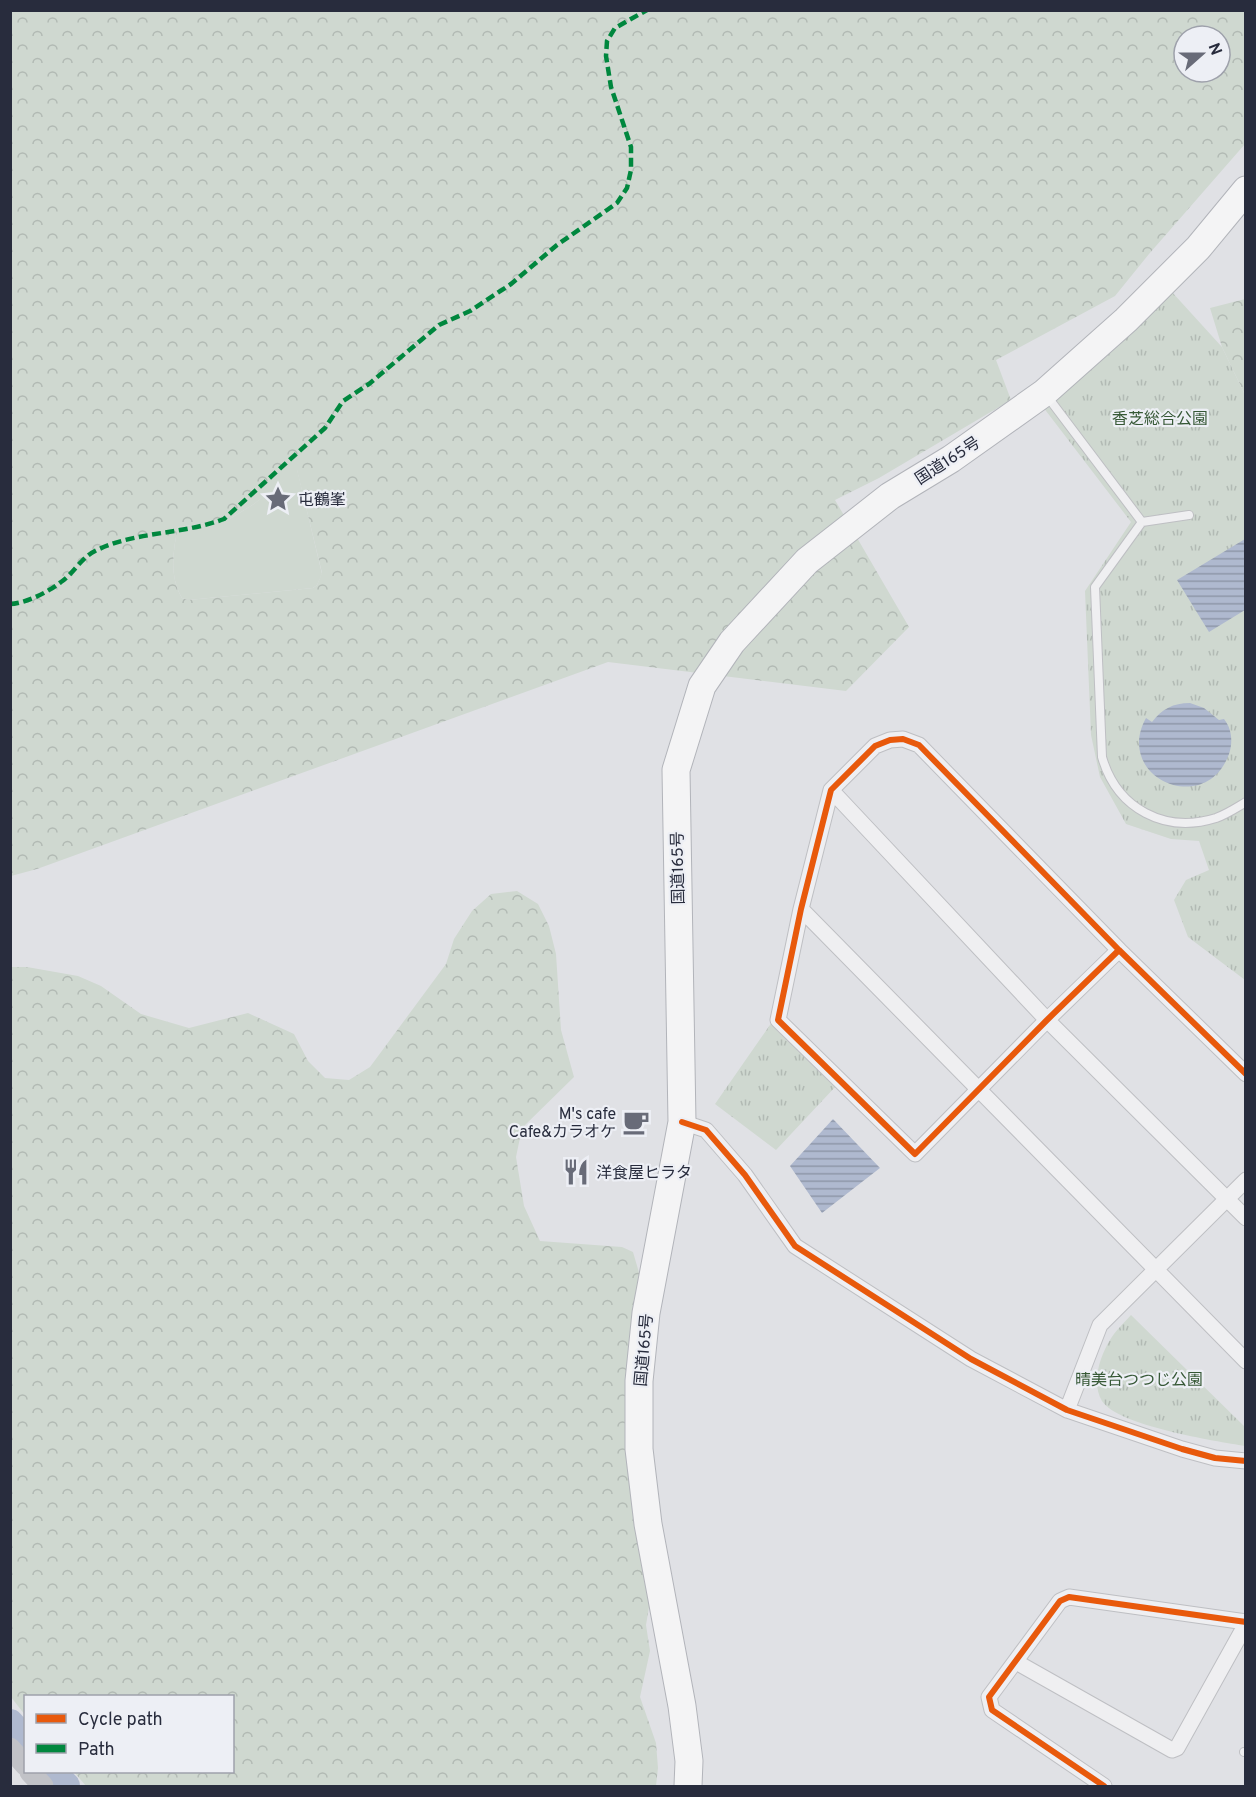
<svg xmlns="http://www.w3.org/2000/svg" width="1256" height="1797" viewBox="0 0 1256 1797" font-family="Overpass,'Noto Sans JP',sans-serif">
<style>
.grass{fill:#cfd8d0}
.forest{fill:url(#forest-crowns);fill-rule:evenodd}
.park{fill:url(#park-tufts)}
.water{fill:url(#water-rules)}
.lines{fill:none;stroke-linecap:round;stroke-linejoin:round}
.river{stroke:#afb9cf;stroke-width:28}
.lane-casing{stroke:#bebfc3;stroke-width:10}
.street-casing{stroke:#bebfc3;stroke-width:17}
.highway-casing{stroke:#b2b4ba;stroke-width:29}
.lane{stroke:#efeff1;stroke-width:8}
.street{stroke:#efeff1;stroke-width:15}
.secondary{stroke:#c1c2c7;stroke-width:21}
.highway{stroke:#f4f4f5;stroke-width:27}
.quiet{stroke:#00873e;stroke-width:4.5;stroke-dasharray:9 4.5;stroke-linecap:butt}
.cycleway-casing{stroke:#edeff5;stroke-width:10}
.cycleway{stroke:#e8590c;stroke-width:6}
.labels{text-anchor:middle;stroke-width:4.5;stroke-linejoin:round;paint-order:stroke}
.park-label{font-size:16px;fill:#365836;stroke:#edeff5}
.street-label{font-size:16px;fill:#282c3d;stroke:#edeff5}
.poi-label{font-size:16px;fill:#282c3d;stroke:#edeff5;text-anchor:start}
</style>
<defs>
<pattern id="forest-crowns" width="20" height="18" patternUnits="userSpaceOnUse" patternTransform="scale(1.5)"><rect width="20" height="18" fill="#cfd8d0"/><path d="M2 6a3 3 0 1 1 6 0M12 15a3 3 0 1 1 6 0" fill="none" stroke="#b2bab4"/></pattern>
<pattern id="park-tufts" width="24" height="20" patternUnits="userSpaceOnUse" patternTransform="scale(1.5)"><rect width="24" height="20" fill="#cfd8d0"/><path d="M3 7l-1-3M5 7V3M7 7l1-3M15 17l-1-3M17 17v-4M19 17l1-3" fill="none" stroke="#b2bab4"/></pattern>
<pattern id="water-rules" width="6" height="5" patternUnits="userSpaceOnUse" patternTransform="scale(1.5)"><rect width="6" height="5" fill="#afb9cf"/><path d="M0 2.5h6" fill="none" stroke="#8e97a9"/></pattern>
</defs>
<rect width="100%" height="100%" fill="#e0e1e5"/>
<!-- grass -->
<path class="grass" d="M297,469l25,105 -5,11 -4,3 -125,12 -6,-2c-13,-21 -9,-48 -4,-71l50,-7 26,-16z"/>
<!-- forest -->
<path class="forest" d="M11,11h1234v133l-96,110 -34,42 -119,64 15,40 -132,78 -44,22 74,127 -63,64 -238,-29 -571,207 -26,7zM1184,36h36v36h-36zM297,470l25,103 -5,12 -4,3 -125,12 -6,-2c-13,-21 -9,-48 -4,-71l50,-7 26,-16z
M1245,299h1l-1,96 -23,-48 -12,-39z
M517,891l21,13 11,22 7,28 5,76 13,47 -52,51 -6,29 8,49 16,35 82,6 11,5 7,24 10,325 -4,24 4,26 -10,46 16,46 2,25 -2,18h-570l-12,-14h158v-76h-206l-1,19 -14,-18 -1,-730h17l51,9 23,10 40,28 48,14 59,-15 46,21 14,27 17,17 24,2 21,-13 76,-103 8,-25 18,-28 19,-17z"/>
<!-- park -->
<path class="park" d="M1171,291l51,56 23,48v585l-57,-43 -14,-37 12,-20 23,-10 -10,-29 -28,-2 -45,-15 -26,-47 -9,-42 -6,-144 46,-69 -88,-115z
M772,1022l65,63 -61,65 -61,-46z
M1131,1315l114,112v19c-29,-5 -127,-20 -143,-45 -11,-18 -2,-45 8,-61 5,-9 14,-17 21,-25z"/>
<!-- water -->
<path class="water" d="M1245,539v71l-36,22 -32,-52z
M1190,703l14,5 15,12 5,-1c8,10 9,23 5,35 -23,64 -116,24 -83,-36l6,4c10,-13 21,-19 38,-19z
M833,1119l47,49 -58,45 -32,-47z"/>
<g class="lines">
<!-- river -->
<path class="river" d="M10,1723l16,18
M52,1772l14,14"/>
<!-- lane casing -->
<g class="lane-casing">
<path id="lane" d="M1047,396l95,126 -47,65 7,170c15,52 63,77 114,61 11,-4 20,-10 30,-16
M1142,522l47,-7
M1244,1752h2"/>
</g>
<!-- street casing -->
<g class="street-casing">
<path id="street" d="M831,790l216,230 199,198
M801,909l445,452
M1119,950l-72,70 -132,134 -137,-134 23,-111 30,-119 44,-44 15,-6 13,-1 16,6 200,205 127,124
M682,1122l24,8 39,45 50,71 176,113 96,51 115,39 33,9 31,3
M1067,1410l33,-85 146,-145
M1016,1662l156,88 5,-2 69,-124
M1104,1786l-112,-76 -3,-13 71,-96 9,-4 177,25"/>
</g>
<!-- highway casing -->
<g class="highway-casing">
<path id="highway" d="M688,1786l1,-25 -7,-55 -34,-182 -9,-75v-68l7,-68 36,-191 -6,-352 26,-84 30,-44 75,-81 83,-65 61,-37 93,-66 82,-73 72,-72 48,-58"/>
</g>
<!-- lane -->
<use href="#lane" class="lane"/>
<!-- street -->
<use href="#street" class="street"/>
<!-- secondary -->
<path class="secondary" d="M10,1748l16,18
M30,1772l13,14"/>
<!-- highway -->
<use href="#highway" class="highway"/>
<!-- quiet -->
<path class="quiet" d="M10,604c17,-1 38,-12 51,-22 12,-8 20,-24 34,-31 40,-20 87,-16 129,-32l101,-91 18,-27 26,-17 70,-59 31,-14 41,-27 46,-39 60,-42 10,-15 4,-18v-23l-20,-60 -5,-31 1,-15 8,-13 32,-18"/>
<!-- cycleway casing -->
<g class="cycleway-casing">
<path id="cycleway" d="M1119,950l-72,70 -132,134 -137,-134 23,-111 30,-119 44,-44 15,-6 13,-1 16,6 200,205 127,124
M682,1122l24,8 39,45 50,71 176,113 96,51 115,39 33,9 31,3
M1104,1786l-112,-76 -3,-13 71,-96 9,-4 177,25"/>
</g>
<!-- cycleway -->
<use href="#cycleway" class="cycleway"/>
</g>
<!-- icons -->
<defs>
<g id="sight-bare" transform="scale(2.07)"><path d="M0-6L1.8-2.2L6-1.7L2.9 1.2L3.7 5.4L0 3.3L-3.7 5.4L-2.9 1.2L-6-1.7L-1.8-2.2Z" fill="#686b78" stroke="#edeff5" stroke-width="2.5" paint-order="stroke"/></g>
<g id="cafe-bare" transform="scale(2.07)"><path d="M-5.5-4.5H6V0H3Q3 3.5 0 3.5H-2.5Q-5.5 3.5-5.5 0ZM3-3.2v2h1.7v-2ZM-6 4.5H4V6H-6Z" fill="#686b78" stroke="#edeff5" stroke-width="2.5" paint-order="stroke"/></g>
<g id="restaurant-bare" transform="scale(2.07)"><path d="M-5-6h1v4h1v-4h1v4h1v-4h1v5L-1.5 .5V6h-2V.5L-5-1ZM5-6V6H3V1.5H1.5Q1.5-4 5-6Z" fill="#686b78" stroke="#edeff5" stroke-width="2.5" paint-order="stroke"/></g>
</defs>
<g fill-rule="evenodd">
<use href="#sight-bare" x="278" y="499"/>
<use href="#cafe-bare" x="636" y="1122"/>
<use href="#restaurant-bare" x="576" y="1172"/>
</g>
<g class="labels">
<!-- park labels -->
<g class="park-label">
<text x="1160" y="424">香芝総合公園</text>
<text x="1139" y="1385">晴美台つつじ公園</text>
</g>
<!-- street labels -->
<g class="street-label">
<text transform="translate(947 460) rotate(-33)" y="6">国道165号</text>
<text transform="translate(677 868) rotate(-91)" y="6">国道165号</text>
<text transform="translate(643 1350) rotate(-85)" y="6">国道165号</text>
</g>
<!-- poi labels -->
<g class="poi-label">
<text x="298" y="505">屯鶴峯</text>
<text x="616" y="1119" text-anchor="end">M's cafe<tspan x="616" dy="18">Cafe&amp;カラオケ</tspan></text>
<text x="596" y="1178">洋食屋ヒラタ</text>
</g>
</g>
<!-- border -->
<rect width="1256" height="1797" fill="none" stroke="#282c3d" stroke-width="24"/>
<!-- legend -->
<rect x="24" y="1695" width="210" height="78" fill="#edeff5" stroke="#9ea1ab" stroke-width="1.5"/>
<rect x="36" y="1714" width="30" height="9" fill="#e8590c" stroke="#9ea1ab" stroke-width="1.5"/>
<text x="78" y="1725" font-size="18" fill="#282c3d">Cycle path</text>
<rect x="36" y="1744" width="30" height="9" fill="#00873e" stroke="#9ea1ab" stroke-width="1.5"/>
<text x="78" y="1755" font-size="18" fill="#282c3d">Path</text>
<!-- north arrow -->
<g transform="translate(1202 54) rotate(69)"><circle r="28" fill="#edeff5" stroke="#9ea1ab" stroke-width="1.5"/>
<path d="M0-4.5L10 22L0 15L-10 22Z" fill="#686b78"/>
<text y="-9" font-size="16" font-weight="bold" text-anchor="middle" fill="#282c3d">N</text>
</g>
</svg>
